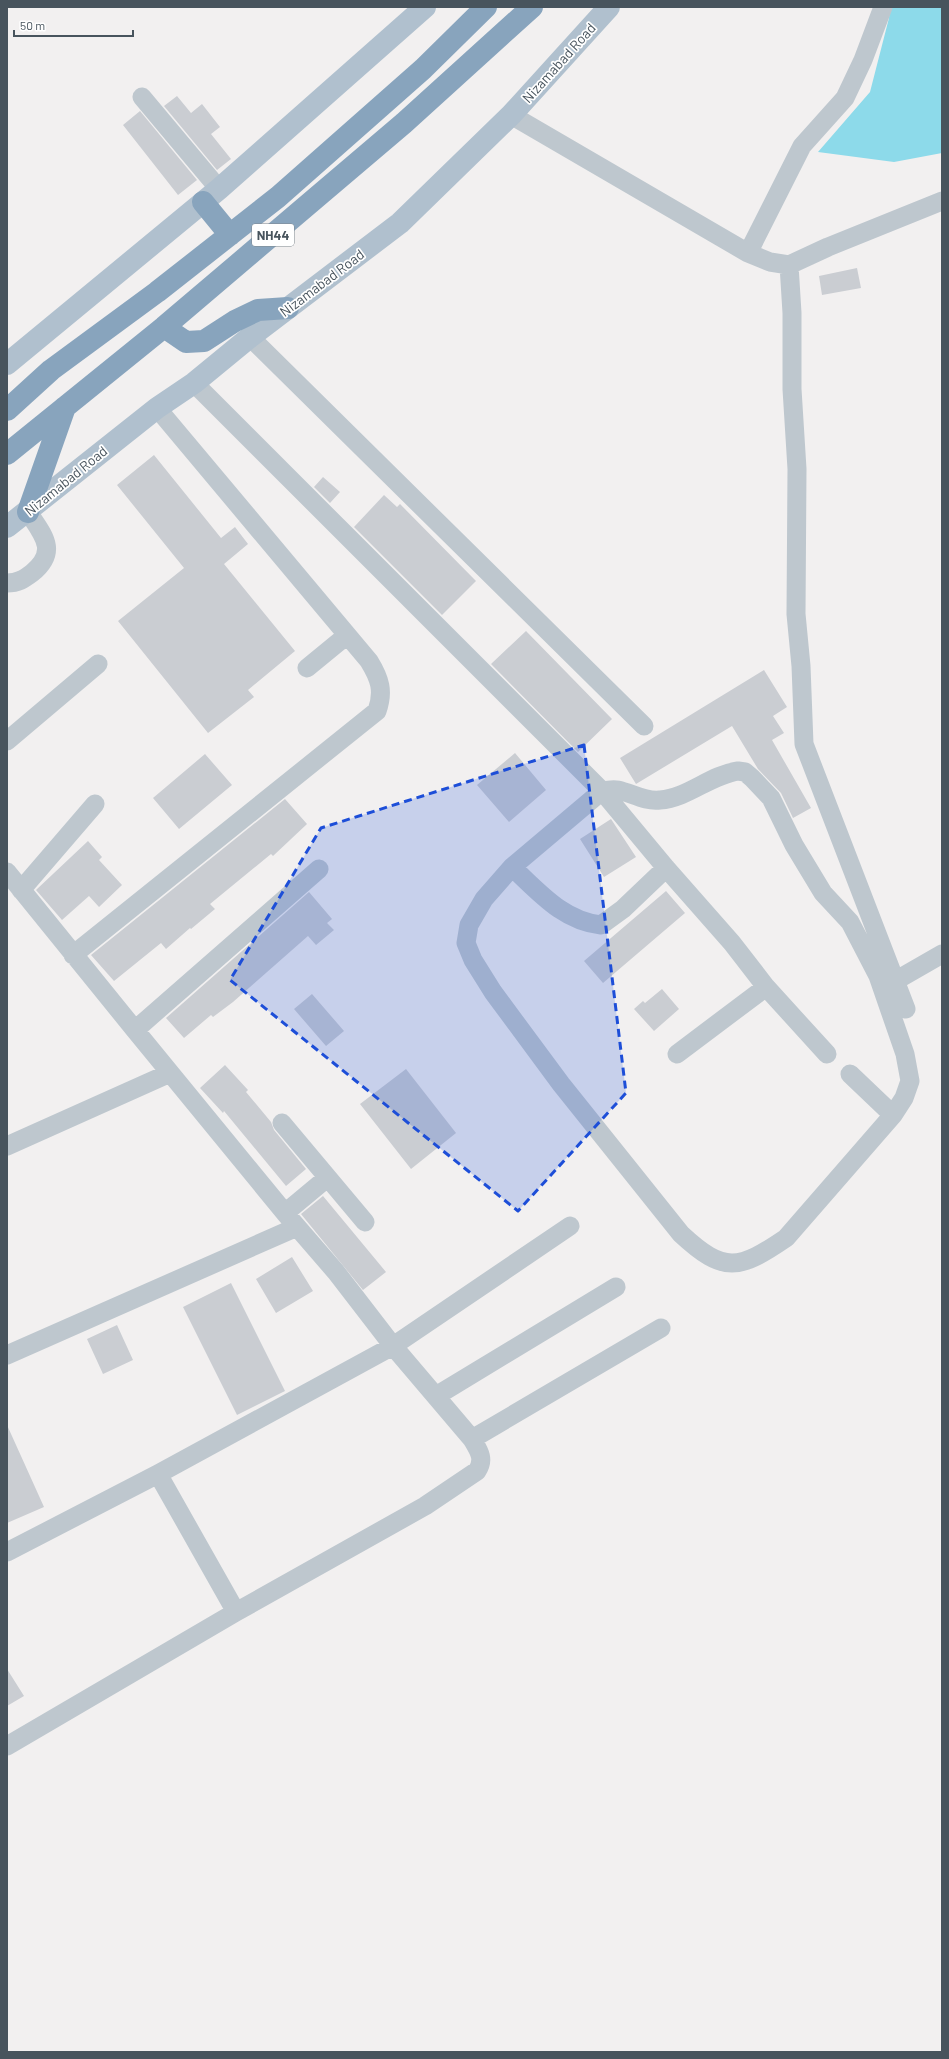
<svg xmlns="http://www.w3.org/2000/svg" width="949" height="2059" viewBox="0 0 949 2059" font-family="Barlow,sans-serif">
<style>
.water{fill:#8ddaea}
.building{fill:#cacdd2}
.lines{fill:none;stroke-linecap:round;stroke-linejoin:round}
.minor{stroke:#bec7ce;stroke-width:19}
.major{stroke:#b0c0ce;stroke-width:22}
.highway{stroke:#88a4bd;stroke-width:22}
.marked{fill:#1d4ed8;fill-opacity:0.2;stroke:#1d4ed8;stroke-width:3;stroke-dasharray:8 5;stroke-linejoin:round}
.labels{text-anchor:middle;stroke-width:3.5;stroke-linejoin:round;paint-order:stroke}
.shield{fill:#fff;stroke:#7f878e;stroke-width:1}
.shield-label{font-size:13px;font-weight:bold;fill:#48545d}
.street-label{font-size:14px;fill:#48545d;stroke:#fff}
</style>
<rect width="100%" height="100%" fill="#f2f0f0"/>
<!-- water -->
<path class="water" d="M890,7h52v146l-48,9 -76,-10 52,-60 19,-74z"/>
<!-- building -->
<path class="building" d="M177,96l14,17 11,-9 18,23 -9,7 20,25 -14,11 -53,-64z
M140,111l57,69 -19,15 -55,-70z
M857,268l4,20 -39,7 -3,-19z
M154,455l67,83 14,-11 13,17 -24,20 71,87 -47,39 6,7 -46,36 -90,-112 66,-53 -67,-83z
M323,477l17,15 -10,11 -16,-16z
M384,495l13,12 3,-3 76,77 -34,34 -88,-88z
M526,631l86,88 -34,33 -87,-88z
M764,670l23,37 -14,9 11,17 -12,7 39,68 -18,10 -12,-25 -23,-24 -26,-43 -96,58 -16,-26z
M515,753l31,37 -37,32 -32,-37z
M205,754l27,31 -53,44 -26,-31z
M285,799l22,25 -34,32 -2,-2 -61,50 5,5 -24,20 -1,-1 -24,21 -5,-6 -47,38 -23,-26z
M611,819l25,38 -32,20 -24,-38z
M88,841l14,16 -3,3 23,25 -23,22 -10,-11 -27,24 -26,-30z
M666,891l19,22 -82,70 -19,-22z
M309,892l23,27 -5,4 7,7 -18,15 -8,-9 -75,66 -20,15 -2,-2 -27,23 -18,-20z
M662,989l17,20 -25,22 -20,-22 9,-8 2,2z
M312,994l32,37 -18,15 -32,-37z
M225,1065l23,25 -2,2 25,30 3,8 32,39 -20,17 -62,-75 -1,2 -23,-25z
M406,1069l50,64 -45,36 -51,-65z
M323,1196l63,76 -23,18 -62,-76z
M292,1257l21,34 -37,22 -20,-34z
M231,1283l54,108 -48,24 -54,-108z
M117,1325l16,35 -30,14 -16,-35z
M7,1425l37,82 -37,16z
M7,1669l17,27 -17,10z"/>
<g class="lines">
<!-- minor -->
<path class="minor" d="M142,97l77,92
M511,115l237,138 22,9 19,3 39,-18 114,-46
M748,253l54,-107 43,-48 18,-38 20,-53
M789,265l3,48v76l5,80 -1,145 5,52 3,78 102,265
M250,337l394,389
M194,383l408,408 64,77 66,75 34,44 61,67
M7,583c11,0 17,-4 25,-10 27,-22 11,-38 -4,-61
M307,668l39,-32
M7,741l91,-77
M738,771l7,1 7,6 19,20 23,47 29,48 27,29 28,54 27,78 5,27 -6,17 -11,17 -107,123c-47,32 -62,36 -105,-4l-120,-150 -68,-92 -20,-32 -7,-17 3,-18 15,-26 28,-32 90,-76c5,-1 11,-2 16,-1 14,3 27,12 42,10 28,-2 50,-25 78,-29z
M512,867c27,25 51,54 89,58l22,-16 43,-41
M7,872l128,158 150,183 51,59 57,74 79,93c7,12 13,20 5,32l-52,35 -189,106 -229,134
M21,890l74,-86
M73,955l304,-244c7,-20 3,-32 -8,-50l-212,-253
M895,981l47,-27
M135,1030l184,-161
M677,1054l89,-67
M850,1074l43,41
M282,1123l83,99
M7,1146l163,-73
M285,1213l42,-35
M7,1355l290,-128
M436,1396l180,-109
M472,1439l189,-111
M158,1474l78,138
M7,1552l151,-78 235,-128 177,-120"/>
<!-- major -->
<path class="major" d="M7,364l212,-175 206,-182
M7,527l150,-119 37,-25 56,-46 150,-114 111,-108 98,-108"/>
<!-- highway -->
<path class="highway" d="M203,202l27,33
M164,327l22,15 18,-1 31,-20 23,-11 30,-2
M7,410l44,-40 106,-78 121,-95 145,-128 63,-62
M7,454l157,-127 240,-204 128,-116
M28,512l37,-105"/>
</g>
<!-- marked area -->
<path class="marked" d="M584,745l42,348 -108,118 -288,-231 91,-152z"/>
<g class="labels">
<!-- shield labels -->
<rect class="shield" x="252" y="224" width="42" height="22" rx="3"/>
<g class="shield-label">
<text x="273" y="240">NH44</text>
</g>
<!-- street labels -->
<g class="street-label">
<text transform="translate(559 63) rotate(-48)" y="5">Nizamabad Road</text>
<text transform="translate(322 283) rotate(-37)" y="5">Nizamabad Road</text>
<text transform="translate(66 481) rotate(-39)" y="5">Nizamabad Road</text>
</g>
</g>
<!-- border -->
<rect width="949" height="2059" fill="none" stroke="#48545d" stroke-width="16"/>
<!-- scale -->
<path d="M14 30v6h119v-6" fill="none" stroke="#48545d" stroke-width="2"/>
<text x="20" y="30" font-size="12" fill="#48545d" stroke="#ffffff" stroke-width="3" paint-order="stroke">50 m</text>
</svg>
